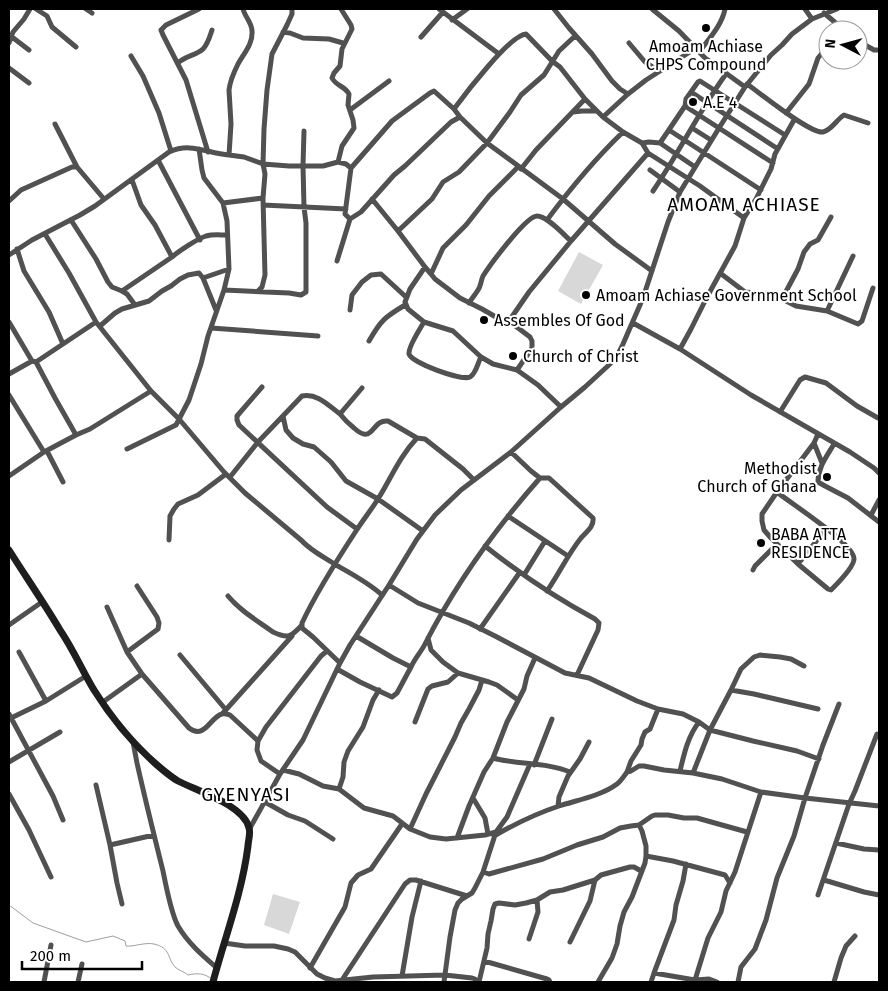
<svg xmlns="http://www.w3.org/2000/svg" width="888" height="991" viewBox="0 0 888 991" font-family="'Fira Sans',sans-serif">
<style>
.green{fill:#d8d8d8}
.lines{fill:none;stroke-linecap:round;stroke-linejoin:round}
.stream{stroke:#9f9f9f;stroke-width:1}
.street{stroke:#515151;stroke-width:5}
.secondary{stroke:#1e1e1e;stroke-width:7}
.poi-dot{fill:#000;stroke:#fff;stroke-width:2}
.labels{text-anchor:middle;stroke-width:4;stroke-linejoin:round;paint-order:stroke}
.poi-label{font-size:16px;fill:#000;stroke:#fff;text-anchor:start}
.quarter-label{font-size:19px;letter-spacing:1px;fill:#000;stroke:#fff}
</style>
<rect width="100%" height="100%" fill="#fff"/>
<!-- green -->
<path class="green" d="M579,252l24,13 -22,39 -23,-13z
M273,894l27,8 -11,32 -25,-9z"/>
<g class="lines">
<!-- stream -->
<path class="stream" d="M9,905l24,18 39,14 14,5 27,-6 12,5 1,5c7,1 19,-4 28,-2 17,4 13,14 21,23 3,3 10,5 13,8 9,-2 16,-2 24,4"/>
<!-- street -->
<path class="street" d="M36,9l11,7 5,11 24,20
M86,9l6,4
M199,9l-33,16 -5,5 2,5 23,45 22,72
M439,9l60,45
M554,9l15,19 23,26 20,27 8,8 8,5
M652,9l27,22 26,27 40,29
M805,9l7,10
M824,13l20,17
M452,20l15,-11
M283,32l7,1 13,5 26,1 14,4
M12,37l17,13
M421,37l22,-25
M858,41l16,9h5
M9,43l4,-11 11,-13 6,-10
M629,43l16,19 14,9
M699,52c10,-13 23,-27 26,-43
M131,56l12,20 16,37 12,38
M178,63c7,-7 19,-8 25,-14 5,-5 7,-13 9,-19
M9,68l20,15
M747,84c13,9 63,50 76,48 9,-2 13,-12 21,-17l24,8
M691,92l87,57
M685,106l88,57
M454,109c11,-15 56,-74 72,-75l26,27 8,6 25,32 18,18 20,15 19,11 6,10 52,33 44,32
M350,110l39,-29
M573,112l9,-1h13
M786,113l23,-29 9,-26 10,-12
M460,117l-9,5 -46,44 -11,9 -33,37 -11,7 -5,-5 6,-46 41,-47 38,-28 4,-2 20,18 6,8 27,26 76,56 52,45 37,27
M603,117l25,-23 18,-14 50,-32
M55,124l22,43
M692,128l19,12
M669,130l92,60
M642,143l7,-1 11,1 25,-37 1,-7 12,-17 2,-1 85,54
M660,143l35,24
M229,155l15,2 19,7 26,2h34l15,-4 8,2 5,4
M158,160l42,80
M338,162l4,-16 12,-18 -1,-8 -5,-15 1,-11c-4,-8 -13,-8 -17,-16l2,-5 6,-7 2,-17 10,-20 -1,-4 -10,-16
M518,167l-29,29 -23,29 -23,23 -12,26 -6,-7 -15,22 -5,13 3,7 16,13 29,9 28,26 12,7 24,6 21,15 23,22
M521,169l15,-19 49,-51
M650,170l30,22
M653,191c26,-38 46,-80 73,-117
M372,199l26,32 27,36
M9,201l12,-11 51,-23h5l27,32
M223,203l40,-5
M263,205l83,4
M71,220l25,39 12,23 4,5 10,4 5,3 8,11
M547,220c23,-31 48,-61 76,-88
M398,231l34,-32 11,-17 16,-10 28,-29 23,-31 11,-17 23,-20 15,-24 16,-15
M45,234l24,39 27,49 55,69 28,28 45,53 21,21 56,47c10,11 23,17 35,25 16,9 33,18 46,30
M17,249l7,22 25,41 14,32
M9,255l23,-15 48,-25 15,-9 74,-54c22,-10 37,1 60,3l2,-31 -2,-34c1,-9 5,-18 9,-26 6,-11 15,-20 14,-33 0,-8 -7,-14 -9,-22
M172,257c7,-6 25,-18 34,-21 7,-2 14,-1 20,-1
M337,261l13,-42
M720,273l25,19 23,2 8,2 20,10 31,5 31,13 4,-3 11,-33
M431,274l4,5 25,19 22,11 19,11 8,1 21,16 2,4v7l-15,22
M203,278l26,-9
M224,290l65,3 12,2 5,-3v-69l-2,-16 -1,-41 1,-35
M122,291l50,-34 -17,-32 -14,-20 -9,-25
M258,291l4,-4 3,-12 -2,-77 2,-24 -2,-10 1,-35 3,-39 5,-36 15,-29 5,-11v-5
M782,299l16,-30 6,-17 6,-8 8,-4 13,-23
M469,303c3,-5 6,-8 9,-13 3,-4 3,-10 5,-14 7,-11 43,-60 54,-60 10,0 26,18 34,25
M350,310l2,-15 10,-13 9,-7 10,-1 25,23
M827,311l26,-55
M509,321l20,-29 42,-51 77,-88
M9,322l23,39
M424,322c-4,7 -16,25 -15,32 3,9 52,27 61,23 6,-3 8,-15 11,-20
M633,323l47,26 71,46 99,57 24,16 5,5
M100,326l15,-13 7,-4 27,-8 13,-10 9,-5 9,-7 8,-4 11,-2 4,5 13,32
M211,328l107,8
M369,341c12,-21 16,-24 36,-36
M680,349l11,-20 16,-32 28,-51 9,-28 12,-19 15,-30 4,-15 19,-34
M36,362l19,36 21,37
M9,374l23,-13 4,1 60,-40
M262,387l-25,29v4l2,5 88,82 30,22
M362,388l-22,26c4,5 9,10 14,14 20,18 17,-9 34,-7l29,17
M9,395l35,57 32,-17 14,-6 61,-38
M780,412l20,-32 5,-3 21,6 31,23 21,12
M283,416l3,14 7,8 10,6 11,3 17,15 15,19 32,18 45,32
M814,443l8,20
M834,444c-7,12 -16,23 -16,38l7,4 23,12 31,24
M127,449l49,-24 13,-25 12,-36 7,-28 16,-46 5,-21 -2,-48 -4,-18 -19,-25 -2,-8 -3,-21
M47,451l16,31
M9,476l35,-24
M230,477l28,-35 44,-46c15,-3 26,9 38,18
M540,478h9l44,40c1,9 -6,13 -12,20 -13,16 -22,36 -34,53
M777,492c13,11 78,52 77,67 0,8 -17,25 -23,31l-3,-1 -30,-25 -27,-26 -7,-8 -2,-9v-7l15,-22 37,-49 4,-9
M871,515l8,-15
M508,516l60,40
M169,540l1,-24 4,-7 4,-5 20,-9 28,-21
M485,546c35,28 71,52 110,73l4,4 -1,7 -21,45
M798,564l28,-35
M753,570l2,-4 22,-22
M524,575l21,-34
M389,585l29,18 51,20 26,13 70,37 24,5 48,23 21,8 -8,20 -5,3 -3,7 -1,6 -10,16 -4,11
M137,586l20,31 2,6 -1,6 -31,23 15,22 47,54c16,12 21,-11 33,-14 3,-1 5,0 8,1l28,26
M228,596c12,15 30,25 45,36 15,7 18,5 29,-7
M107,607l20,45
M9,625l33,-23
M480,629l40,-57
M356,636l37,22 18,9c4,-9 10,-15 14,-23 31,-61 70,-115 115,-166l-9,-7 -20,-19
M428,638l3,12 12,12 15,11 31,9 8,3 21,15
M19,652l27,49
M180,655l46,55
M340,663l-27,-26 -11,-9v-5c15,-32 35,-63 54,-92 7,-11 15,-21 22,-32 13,-21 22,-43 39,-61l8,1 38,30 10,10
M337,669l23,13 32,15 5,-4 14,-26
M379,690l-6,10 -10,27 -15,24 -4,11 -1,15 -4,12 25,19 29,8 17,13 20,8 16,2 39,-4 11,-3
M731,690l10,-21 13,-12 6,-2 20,2 11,2 13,7
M103,702l39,-28
M658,709l25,5 16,8 11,8 43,11 44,10 22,8
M223,713l69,-77
M9,714l44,82 10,24
M9,719l37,-18 40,-25
M415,722l13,-33 4,-3 16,-4 10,-9
M133,742l4,21c8,36 17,72 26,108 3,15 8,42 15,55 10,17 24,29 39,42
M493,758c25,7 53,4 77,14
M9,762l51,-30
M534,765l18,-46
M283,770l16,4 24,12 16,3
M680,771c4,-17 8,-35 19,-49
M693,773l17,-43 21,-40 23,4 64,15
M280,774l-19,-13 -4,-11 1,-9 8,-14 55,-71 6,-5
M96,785l14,60
M9,794l20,36 22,47
M473,798l12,20 3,16
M265,802l23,13 17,6 28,18
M558,806l1,-9 9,-21 12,-17 9,-17
M250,828l30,-54 23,-34 37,-77 10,-18 39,-60 28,-46 18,-24 26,-25 50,-38 50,-45 24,-20 25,-23 8,-10 5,-10 20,-46 25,-76 12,-30 39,-64 26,-41 26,-32 11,-10 10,-11 20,-15 25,-10
M410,829l16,-35 29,-57 6,-14 8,-14 10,-19 3,-10
M494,836c19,-11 44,-23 65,-30 18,-6 42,-10 58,-22 4,-3 7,-8 10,-12l4,-1 8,-5h5l20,4 29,3 29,6 39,13 44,6 18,-53 16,-41
M457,838l12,-32 15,-34 9,-14 14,-36 17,-33 3,-13 8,-18
M836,843l28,6 15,1
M646,856l27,5 52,14 5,8
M483,872l6,2 54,-15 34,-14 26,-8 17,-9 11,-2 8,-1 13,-9 3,-1h13l16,3h13l50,14
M824,880l40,12 15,3
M818,895l31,-91 6,-13 22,-57
M122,904l-5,-21 -7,-38 44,-10
M529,939l9,-27 -1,-12
M570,942l20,-41 5,-21
M224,943l21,3h29l14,3 7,3 22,22 8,4 10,3 38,-4 72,-2 27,3 3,1 2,3
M484,961l63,18 2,1 1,2
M310,968l35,-61 6,-24 7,-8 13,-6 31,-45
M654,973l20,-53 2,-15 7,-24 3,-17
M402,976l10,-59 9,-36
M342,980l63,-96 5,-4h6l51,16
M695,980l13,-42 13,-26 5,-21 9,-19 26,-80
M44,982l7,-37
M78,982l4,-18
M444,982l6,-45 5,-27 3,-7 4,-4 10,-6 3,-5 8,-16 13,-40 11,-15 23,-53
M479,982l8,-34 1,-14 3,-13 2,-12 2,-5 4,-1 16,2 11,-2 11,-3 13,-8 13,-2 32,-10 6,-5 29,-8h4l7,4
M598,982l14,-24 5,-14 3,-18 4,-14 8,-15 13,-34 1,-7v-10l-4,-15 -3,-6
M651,982l3,-9 41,7 14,-1 8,3
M738,982l3,-15 14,-18 11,-29 11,-42 17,-42 11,-38 74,8
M834,982l7,-24 5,-12 9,-10"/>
<!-- secondary -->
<path class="secondary" d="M9,550c17,27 35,53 51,80 13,19 22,40 34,60 17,27 39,54 63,75 7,6 14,12 21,16 19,10 66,24 71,47 2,5 -1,13 -1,18 -6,47 -23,91 -35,136"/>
</g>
<!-- markers -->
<g class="poi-dot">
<circle cx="706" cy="28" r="5"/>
<circle cx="693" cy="102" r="5"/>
<circle cx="586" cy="295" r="5"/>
<circle cx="484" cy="320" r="5"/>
<circle cx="513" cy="356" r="5"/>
<circle cx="827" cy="477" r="5"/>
<circle cx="761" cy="543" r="5"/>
</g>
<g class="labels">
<!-- poi labels -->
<g class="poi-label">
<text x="706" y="52" text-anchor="middle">Amoam Achiase<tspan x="706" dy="18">CHPS Compound</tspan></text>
<text x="703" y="108">A.E 4</text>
<text x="596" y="301">Amoam Achiase Government School</text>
<text x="494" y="326">Assembles Of God</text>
<text x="523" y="362">Church of Christ</text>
<text x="817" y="474" text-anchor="end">Methodist<tspan x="817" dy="18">Church of Ghana</tspan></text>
<text x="771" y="540">BABA ATTA<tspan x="771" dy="18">RESIDENCE</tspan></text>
</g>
<!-- quarter labels -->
<g class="quarter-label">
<text x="744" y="211">AMOAM ACHIASE</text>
<text x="246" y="801">GYENYASI</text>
</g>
</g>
<!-- border -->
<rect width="888" height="991" fill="none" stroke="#000000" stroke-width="20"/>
<!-- north arrow -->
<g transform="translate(843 45) rotate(276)"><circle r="24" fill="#ffffff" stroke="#999999"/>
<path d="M0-4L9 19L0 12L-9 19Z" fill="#000000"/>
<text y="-8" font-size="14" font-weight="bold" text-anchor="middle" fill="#000000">N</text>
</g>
<!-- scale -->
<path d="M22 961v8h120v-8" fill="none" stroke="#000000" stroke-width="2.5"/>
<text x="30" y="961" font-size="15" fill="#000000" stroke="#ffffff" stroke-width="4" paint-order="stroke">200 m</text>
</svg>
